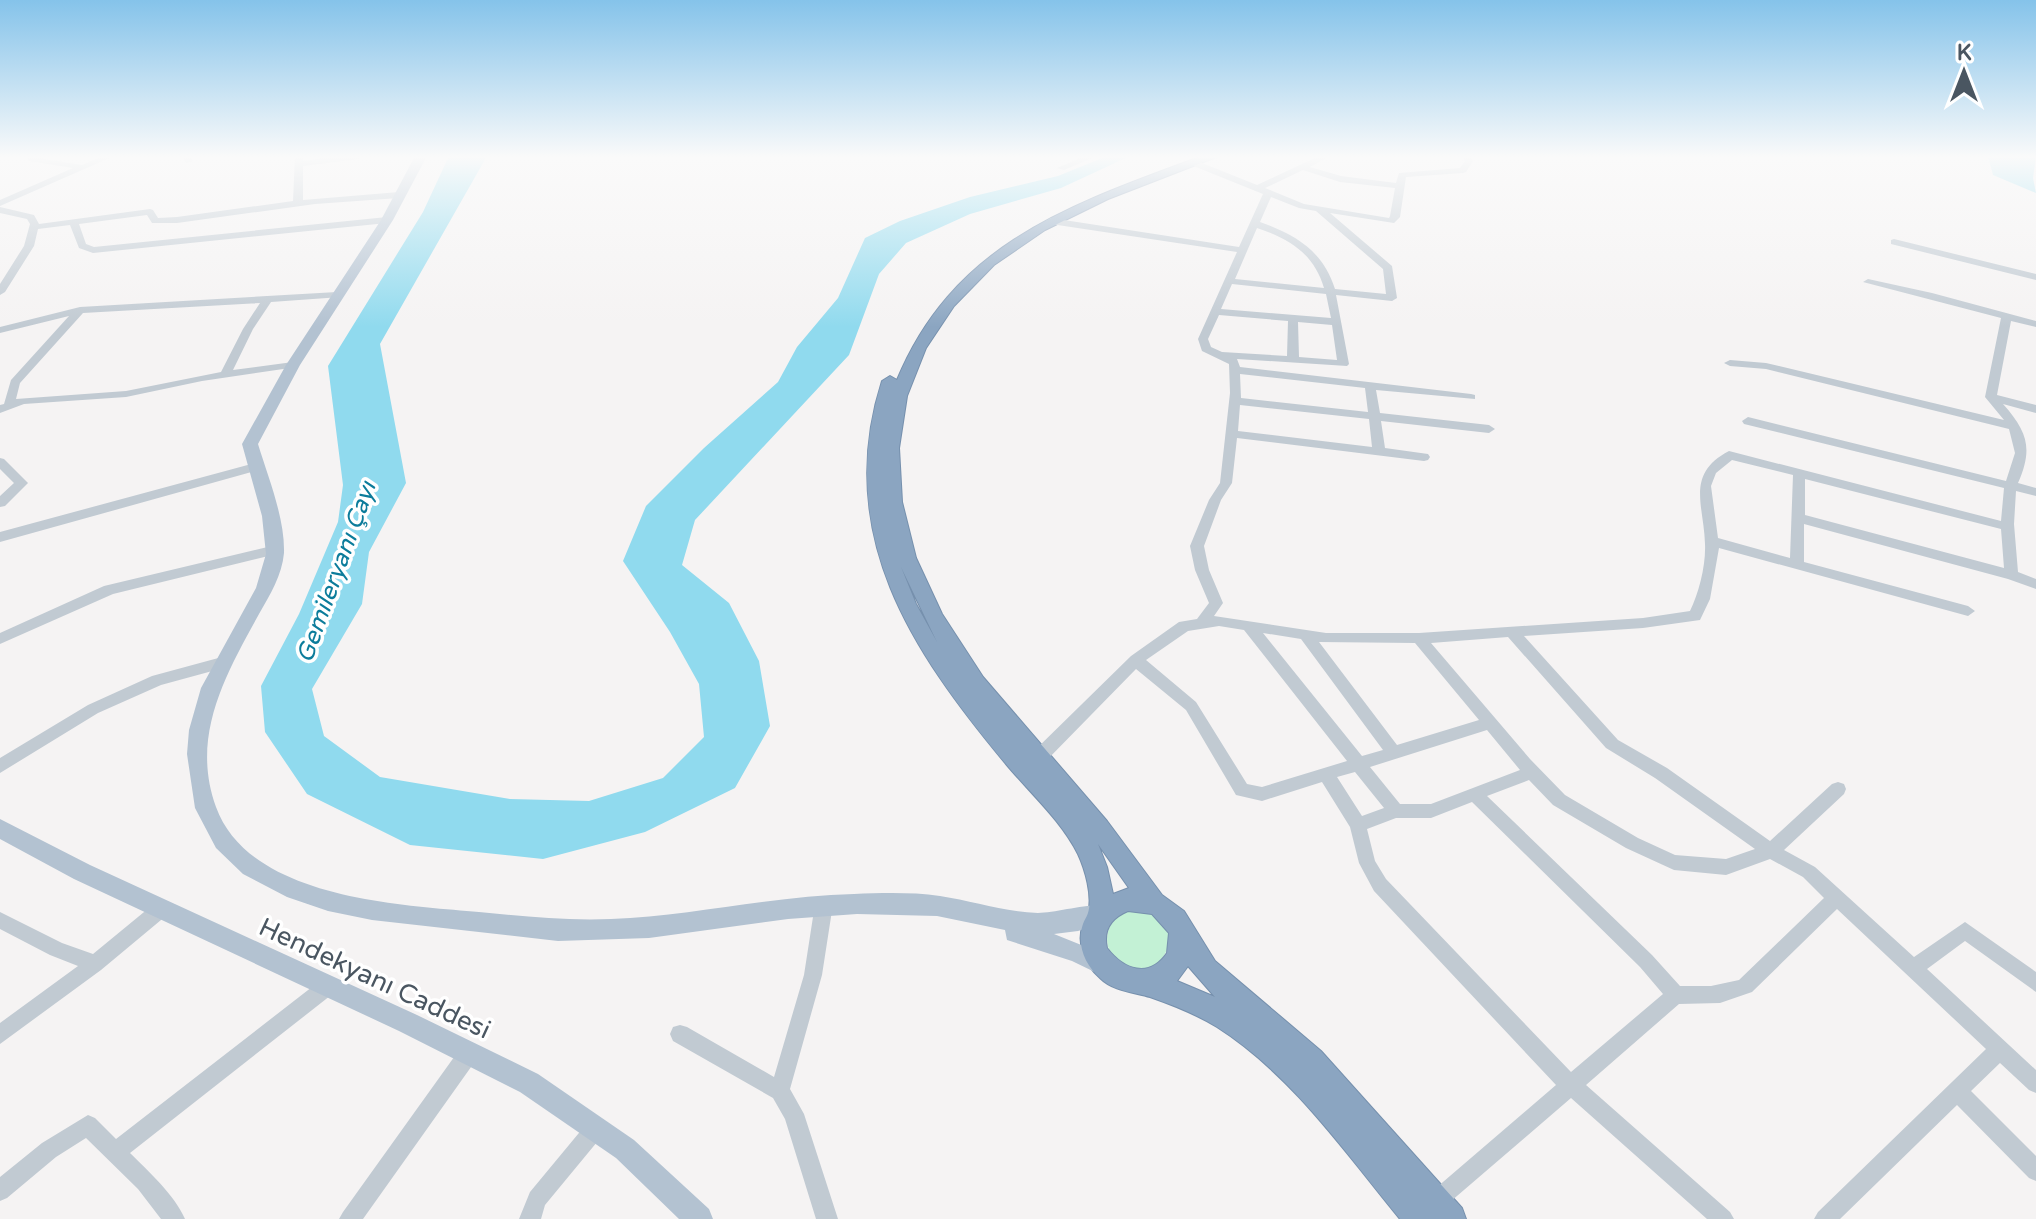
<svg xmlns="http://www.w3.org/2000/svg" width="2036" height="1219" viewBox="0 0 2036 1219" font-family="'Varela Round',sans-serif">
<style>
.green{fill:#c3f1d5}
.water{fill:#90daee}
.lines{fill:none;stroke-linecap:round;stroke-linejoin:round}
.highway-casing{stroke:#7690ad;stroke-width:2}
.minor{fill:#c1cad2;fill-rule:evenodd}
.major{fill:#b3c2d1;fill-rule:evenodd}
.highway{fill:#8ba5c1;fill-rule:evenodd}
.labels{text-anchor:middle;stroke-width:7;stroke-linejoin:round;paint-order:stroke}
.water-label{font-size:24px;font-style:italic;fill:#0c7c9b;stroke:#fff}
.near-street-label{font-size:26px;fill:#4a5661;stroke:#fff}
</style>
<rect width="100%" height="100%" fill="#f5f3f3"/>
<!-- green -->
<path class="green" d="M1107 939a31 31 0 1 1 62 0a31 31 0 1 1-62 0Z"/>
<!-- water -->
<path class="water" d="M449,156h38l-107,188 26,139 -37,69 -7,52 -50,85 12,47 56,41 130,22 79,2 74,-23 41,-41 -5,-53 -29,-52 -47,-71 23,-55 58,-58 74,-66 19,-35 41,-49 27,-60 35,-17 70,-24 88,-21 49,-20h23l-69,32 -91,26 -64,29 -27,31 -30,81 -154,165 -13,45 47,38 30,58 11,65 -35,62 -90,44 -102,27 -133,-14 -103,-51 -42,-62 -4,-46 38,-72 39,-92 5,-37 -15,-119 95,-154z
M1988,156h48l-3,22 3,15 -43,-18z"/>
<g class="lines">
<!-- highway casing -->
<g class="highway-casing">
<path id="highway" d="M1202,156h17l-111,43 -63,31 -51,35 -40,41 -28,42 -19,48 -8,52 3,54 14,56 26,56 41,63 124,144 55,74 22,16 31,50 106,90 141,157 4,11h-66c-55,-67 -109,-145 -183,-192 -21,-13 -44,-22 -67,-30 -17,-5 -37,-6 -50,-19 -15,-13 -24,-34 -17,-54 1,-4 4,-7 5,-11 5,-17 -3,-44 -10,-59 -17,-34 -48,-61 -72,-90 -94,-113 -173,-230 -124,-383l8,-5 7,4c57,-138 176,-176 305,-224zM901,567l36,75 -21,-38zM1098,844l31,44 -16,6 -6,-27zM1128,911l24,3 17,19 -2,20c-18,26 -43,17 -60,-5 -4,-18 4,-30 21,-37zM1188,966l27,31 -38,-16z"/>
</g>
<!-- minor -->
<path class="minor" d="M25,156l57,9 21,-9h11l-114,50v-6l73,-32 -44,-7z
M182,156h8l3,5 -7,2z
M295,156h8v5l37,-5h23l-4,3 -56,7v34l96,-8 5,3 -5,3 -84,6 -138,19h-25l-5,-8 -68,9 7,20 8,3 293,-30 5,3 -5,3 -294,30 -14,-5 -9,-23 -32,4 -4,17 -29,46 -5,3v-11l24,-38 6,-22 -3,-5 -27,-6v-6l34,8 5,9 111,-15 3,1 5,8 19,-1 116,-16z
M1085,156h12l-33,14 -7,-2z
M1319,156h11l-20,11 31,9 55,7 3,-10 61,-5 5,-7 -3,-5h8l3,5 -7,11 -3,1 -57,4 -6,40 -6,6 -64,-10 62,53 5,32 -5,3 -56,-6 13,69 -2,2 -110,-7 3,8 231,27 4,1v4l-99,-9 4,23 109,12 6,4 -6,4 -108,-12 4,27 43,6 2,3 -2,3 -4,1 -187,-23 -5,45 -11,17 -17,46 5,24 14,33 -9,13 112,17h93l224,-15 47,-7c9,-18 16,-46 15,-67 -1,-39 -20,-70 24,-93l272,70 3,-33 -260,-64 -2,-3 6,-4 258,64 9,-28 -6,-24 -243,-60 -36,-3 -6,-3 6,-3 36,3 238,57 -19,-23 16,-79 -138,-36 5,-3 64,14 104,28v6l-25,-6 -14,74 39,10v8l-33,-9c25,28 30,45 15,79l18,5v8l-20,-5 -2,33 4,48 18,7v10l-28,-10 -204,-55v38l164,44 7,5 -7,5 -249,-68 -9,51 -10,21 -57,8 -119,8 94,104 49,28 103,73 62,-57 6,-2 6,2 2,5 -2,5 -60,56 31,17 99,90 51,-35 71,50v20l-71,-51 -38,28 109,101v23l-7,-3 -29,-27 -29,28 65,65v25l-7,-3 -72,-73 -117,114h-26l4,-7 168,-163 -149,-140 -85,83 -32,11 -41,1 -93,81 144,127 4,7h-27l-136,-121 -128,110 -7,3 -7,-3 -3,-7 3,-7 127,-109 -182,-194 -15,-28 -9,-36 -28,-45 -60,19 -26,-6 -50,-85 -50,-41 -92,94 -6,1 -6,-1 -2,-5 2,-5 99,-97 48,-34 18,-3 12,-16 -14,-33 -5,-24 19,-46 11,-17 10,-90 -1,-29 -27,-13 -4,-12 39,-87 -186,-28 -5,-3 5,-3 188,29 24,-53 -72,-29v-4h6l60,24zM1303,170l37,12 55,6 -5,28 -1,2 -85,-14 -39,-16zM1271,197l28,11 17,3 67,58 3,25 -51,-5c-12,-38 -39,-54 -75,-67zM1257,228c33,11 57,26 67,60l-89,-9zM1232,284l94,10 5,24 -110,-9zM1219,315l69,6 -1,35 -65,-4 -11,-5 -3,-8zM1298,322l34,3 5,35 -38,-3zM1240,374l125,14 3,24 -127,-14zM1240,405l129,14 3,28 -134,-16zM1732,460l61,15 -3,83 -72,-20 -7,-52 5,-13zM1805,479l196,50 3,39 -199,-53zM1219,626l25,4 103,131 -85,26 -15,-3 -51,-82 -50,-42 42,-29zM1263,633l38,6 82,111 -21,6zM1508,637l98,111 49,30 100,71 -29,10 -51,-4 -37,-17 -73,-43 -35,-36 -99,-116zM1319,642l96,1 64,77 -82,25zM1487,730l33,40 -89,34h-31l-30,-37zM1355,772l29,36 -22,8 -25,-39zM1529,780l24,25 73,43 48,22 52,5 44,-16 33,18 21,21 -85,82 -28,6h-31l-28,-31 -165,-159zM1472,802l168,165 23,27 -92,78 -185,-193 -11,-18 -8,-32 29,-11h35z
M1894,239l142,35v6l-145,-36v-4z
M337,292l5,3 -1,2 -70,5 -18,27 -20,41 60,-8 4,1v4l-95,14 -76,16 -102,7 -24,9v-8l4,-1 7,-24 58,-64 -69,17v-6l80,-20zM260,303l-17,26 -22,43 -95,19 -110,8 4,-16 63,-70z
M0,458l4,1 24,24 -23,23 -5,1v-11l14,-13 -14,-14z
M255,463l4,1 2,3 -2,3 -259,72v-10z
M276,545l7,5 -2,3 -168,41 -113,50v-11l104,-47z
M222,657l5,2 2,4 -2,4 -66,18 -63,28 -98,60v-15l88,-53 64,-29z
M824,896l6,2 3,6 -11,71 -32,114 14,25 34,105h-22l-31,-100 -12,-21 -100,-57 -3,-7 3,-7 7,-2 7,2 87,50 30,-102 11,-71 3,-6z
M161,901l6,2 3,6 -3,6 -66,55 -101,74v-21l78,-57 -28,-11 -50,-26v-17l62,31 31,11 62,-51z
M328,977l7,3 2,6 -2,6 -205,161c19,19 44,41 55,66h-24l-23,-30 -52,-51 -30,19 -49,41 -7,3v-24l42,-34 46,-28 7,3 21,21 205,-159z
M469,1043l7,3 3,7 -3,7 -113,159h-24l4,-7 119,-166z
M595,1119l7,3 3,7 -3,7 -57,69 -4,14h-22l11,-27 58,-70z"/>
<!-- major -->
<path class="major" d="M415,156h12l-34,64 -93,145 -42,79c10,33 27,74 26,109 -2,22 -14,42 -25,61 -33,60 -69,122 -43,193 33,91 182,98 263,105 44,4 87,9 132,7 81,-3 161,-23 243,-25 28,-1 58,-2 86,2 33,5 65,16 98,17 19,0 57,-12 71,-6l3,7 -3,7 -31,10 -24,3 57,23 4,8 -4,8 -8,3 -31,-15 -65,-21 -2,-10 -68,-14 -80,-2 -69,5 -139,19 -91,3 -186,-21 -44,-9 -41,-14 -44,-23 -27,-26 -21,-40 -8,-54 2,-24 12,-42 55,-100 10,-34 -4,-38 -20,-72 44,-79 95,-145z
M0,819l90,46 327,150 121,59 96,66 75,69 4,10h-34l-63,-61 -96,-66 -121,-61 -325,-152 -74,-40z"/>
<!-- highway -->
<use href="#highway" class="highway"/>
</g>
<!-- sky -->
<linearGradient id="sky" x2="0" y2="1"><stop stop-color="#85c3ea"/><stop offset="0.48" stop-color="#fafafa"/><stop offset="1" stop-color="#fafafa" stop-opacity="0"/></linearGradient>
<rect width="2036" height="327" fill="url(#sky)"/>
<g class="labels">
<!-- water labels -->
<g class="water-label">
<text transform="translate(336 572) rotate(-70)" y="8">Gemileryanı Çayı</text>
</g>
<!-- near-street labels -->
<g class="near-street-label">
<text transform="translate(375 978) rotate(25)" y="9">Hendekyanı Caddesi</text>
</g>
</g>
<!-- north arrow -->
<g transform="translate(1964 72)" stroke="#ffffff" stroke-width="6" paint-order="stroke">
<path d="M0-6L14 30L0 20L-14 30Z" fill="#4a5661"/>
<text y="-12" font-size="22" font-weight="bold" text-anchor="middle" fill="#4a5661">K</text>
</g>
</svg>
